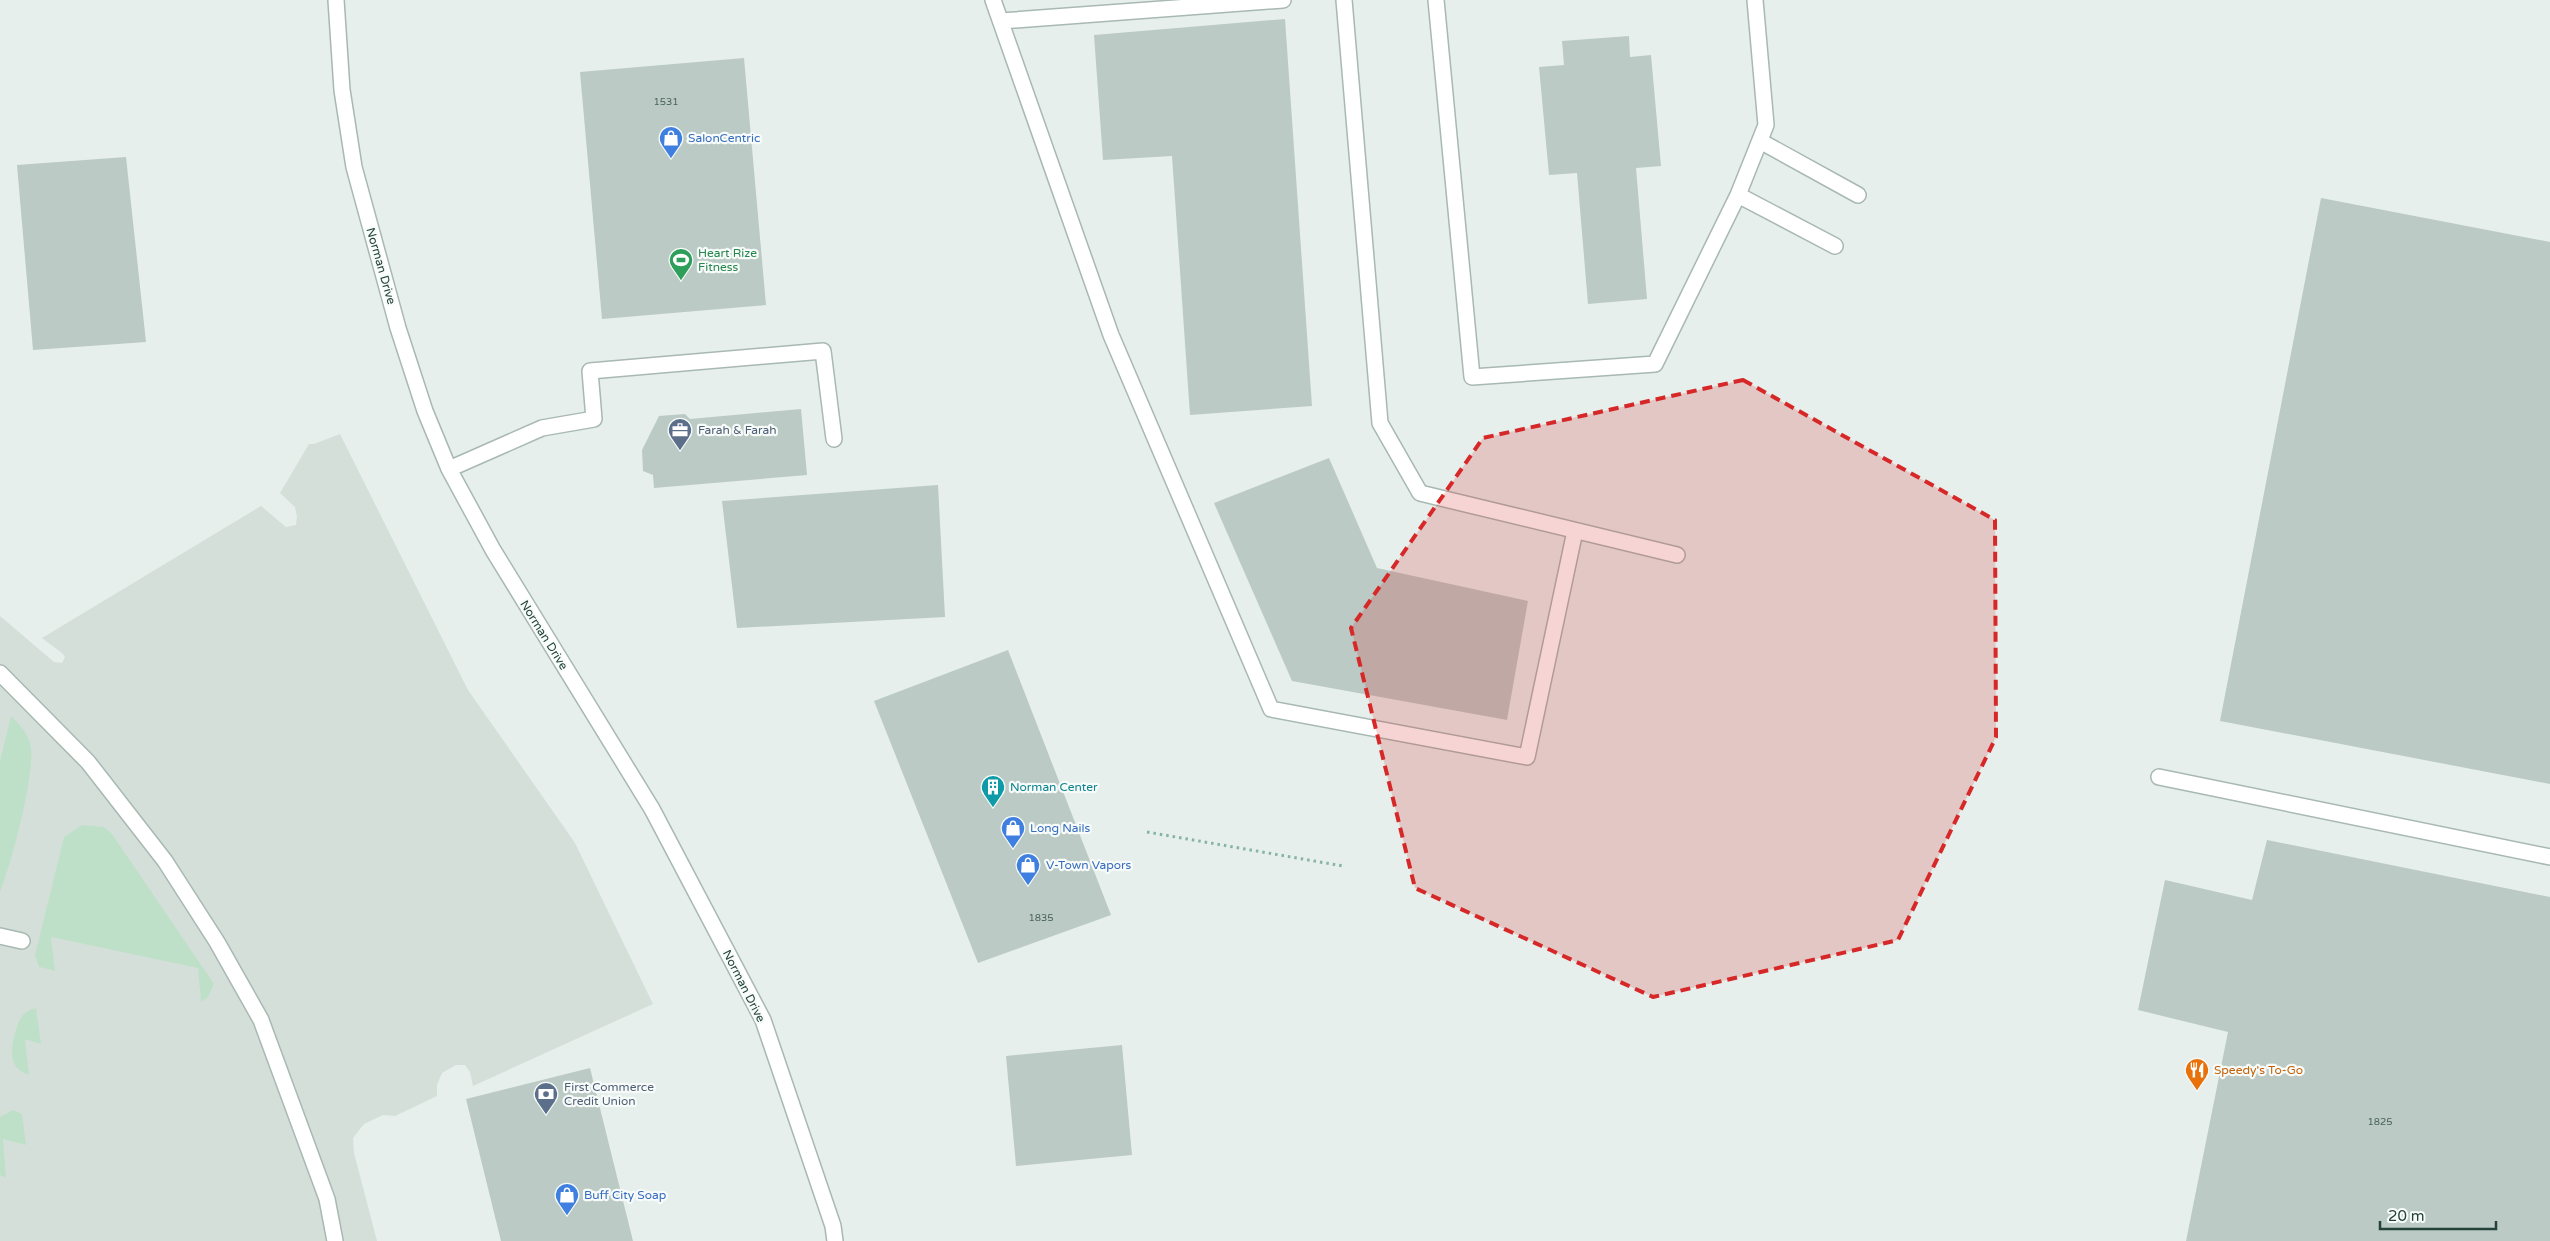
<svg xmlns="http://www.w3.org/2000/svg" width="2550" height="1241" viewBox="0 0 2550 1241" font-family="'Varela Round',sans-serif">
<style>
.built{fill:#d4dfda}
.green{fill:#bfe0c8}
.building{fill:#bbcac4}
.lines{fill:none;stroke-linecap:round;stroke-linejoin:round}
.minor-casing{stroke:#a8b8b2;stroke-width:18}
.path{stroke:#86b3a5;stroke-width:3;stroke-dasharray:2.5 4;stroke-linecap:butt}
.minor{stroke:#fff;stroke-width:15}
.marked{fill:#d62828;fill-opacity:0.2;stroke:#d62828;stroke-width:4;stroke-dasharray:10 6;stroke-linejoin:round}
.labels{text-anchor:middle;stroke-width:4.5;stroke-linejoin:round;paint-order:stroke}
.number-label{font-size:10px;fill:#4a645c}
.shop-label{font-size:12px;fill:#366cbe;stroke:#f7fbf9;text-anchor:start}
.leisure-label{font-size:12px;fill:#27864d;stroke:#f7fbf9;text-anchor:start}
.street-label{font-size:12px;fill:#24423a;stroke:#f7fbf9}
.service-label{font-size:12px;fill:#4e5e75;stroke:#f7fbf9;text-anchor:start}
.culture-label{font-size:12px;fill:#0d838f;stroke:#f7fbf9;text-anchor:start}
.food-label{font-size:12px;fill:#c56008;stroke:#f7fbf9;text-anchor:start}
</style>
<rect width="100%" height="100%" fill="#e6efeb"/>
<!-- built -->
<path class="built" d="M340,434l128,256 107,153 78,161 -180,82 -3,-14 -5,-7h-9l-14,8 -5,12v11l-42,20 -12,-1 -19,9 -11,14 1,15 23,88h-377v-625l54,46 8,1 3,-6 -3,-4 -20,-15 219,-132 25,21 10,-2 1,-8 -2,-10 -15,-14 29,-49h5z"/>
<!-- green -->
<path class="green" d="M11,716c9,9 18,18 20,32 4,25 -20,119 -31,144v-131z
M82,825l22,2 8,7 102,150 -6,13 -7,5 -3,-34 -147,-31 4,34 -16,-4 -4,-12 29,-118z
M36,1008l5,36 -16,-5 4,36c-19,-7 -19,-20 -15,-38 4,-15 6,-25 22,-29z
M13,1110l9,4 4,31 -23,-6 3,39 -6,-3v-58z"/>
<!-- building -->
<path class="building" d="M1285,19l27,387 -122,9 -18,-259 -69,4 -9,-125z
M1629,36l1,21 21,-2 10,111 -25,2 11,131 -59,5 -11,-131 -28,2 -10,-108 25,-2 -2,-24z
M744,58l22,247 -164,14 -22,-247z
M126,157l20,185 -113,8 -16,-185z
M2321,198l229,44v542l-330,-63z
M801,409l6,66 -153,13 -1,-13 -10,-4 -1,-21 17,-34 26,-2 5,5z
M1329,458l48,110 151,33 -21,119 -215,-39 -78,-178z
M938,485l7,132 -208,11 -15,-127z
M1008,650l103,265 -133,48 -104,-262z
M2267,840l283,57v344h-364l42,-209 -90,-22 27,-130 87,20z
M1122,1045l10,110 -116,11 -10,-110z
M590,1068l43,173h-132l-35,-142z"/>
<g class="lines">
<!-- minor casing -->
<g class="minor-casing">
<path id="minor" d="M336,0l6,90 12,77 44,161 27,83 24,58 44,81 159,259 111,211 70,206 2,15
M993,0l118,335 160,374 256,48 48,-226
M1344,0l36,423 40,70 257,62
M1436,0l36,377 183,-13 83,-169 28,-70 -11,-125
M1001,21l282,-21
M1760,141l98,54
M1738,195l97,51
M449,469l93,-41 52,-9 -4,-48 233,-20 11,88
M0,673l88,89 77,99 52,81 44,78 66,179 8,42
M2159,777l391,80
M0,936l22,5"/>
</g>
<!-- path -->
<path class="path" d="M1147,832l196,34"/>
<!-- minor -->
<use href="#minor" class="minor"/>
</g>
<!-- marked area -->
<path class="marked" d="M1743,380l252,140 1,217 -98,203 -245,57 -238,-109 -64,-260 132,-190z"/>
<!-- icons -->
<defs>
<g id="shop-pin" transform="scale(1.25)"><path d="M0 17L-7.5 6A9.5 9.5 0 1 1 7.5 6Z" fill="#3f7fe0" stroke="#f7fbf9"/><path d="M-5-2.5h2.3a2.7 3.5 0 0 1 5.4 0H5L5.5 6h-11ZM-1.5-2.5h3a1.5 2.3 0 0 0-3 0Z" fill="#fff"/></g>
<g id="stadium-pin" transform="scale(1.25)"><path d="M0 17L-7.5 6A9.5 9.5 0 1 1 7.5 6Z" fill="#2e9e5b" stroke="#f7fbf9"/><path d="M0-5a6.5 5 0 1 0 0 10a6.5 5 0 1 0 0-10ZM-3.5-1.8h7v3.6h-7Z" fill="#fff"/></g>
<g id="office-pin" transform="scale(1.25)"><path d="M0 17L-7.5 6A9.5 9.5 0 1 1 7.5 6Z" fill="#5c6f8a" stroke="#f7fbf9"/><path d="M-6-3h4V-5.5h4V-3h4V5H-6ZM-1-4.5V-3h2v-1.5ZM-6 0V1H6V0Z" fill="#fff"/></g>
<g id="building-pin" transform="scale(1.25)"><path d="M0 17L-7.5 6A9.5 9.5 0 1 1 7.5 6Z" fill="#0f9aa8" stroke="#f7fbf9"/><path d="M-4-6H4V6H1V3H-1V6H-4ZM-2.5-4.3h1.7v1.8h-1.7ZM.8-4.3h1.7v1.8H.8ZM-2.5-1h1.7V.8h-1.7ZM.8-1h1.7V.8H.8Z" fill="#fff"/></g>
<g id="restaurant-pin" transform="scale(1.25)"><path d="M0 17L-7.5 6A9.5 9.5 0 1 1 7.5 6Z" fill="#e8710a" stroke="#f7fbf9"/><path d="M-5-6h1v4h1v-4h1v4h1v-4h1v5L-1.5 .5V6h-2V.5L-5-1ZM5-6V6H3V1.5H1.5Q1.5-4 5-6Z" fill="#fff"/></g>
<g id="bank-pin" transform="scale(1.25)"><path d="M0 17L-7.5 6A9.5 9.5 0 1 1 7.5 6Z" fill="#5c6f8a" stroke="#f7fbf9"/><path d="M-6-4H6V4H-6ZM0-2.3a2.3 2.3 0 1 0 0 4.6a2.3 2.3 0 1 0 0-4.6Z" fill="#fff"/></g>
</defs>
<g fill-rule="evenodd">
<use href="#shop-pin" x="671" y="138"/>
<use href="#stadium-pin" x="681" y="260"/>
<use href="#office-pin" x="680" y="430"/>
<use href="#building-pin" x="993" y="787"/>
<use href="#shop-pin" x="1013" y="828"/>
<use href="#shop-pin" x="1028" y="865"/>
<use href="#restaurant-pin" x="2197" y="1070"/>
<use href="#bank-pin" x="546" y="1094"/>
<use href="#shop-pin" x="567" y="1195"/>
</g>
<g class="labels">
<!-- number labels -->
<g class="number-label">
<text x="666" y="105">1531</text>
<text x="1041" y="921">1835</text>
<text x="2380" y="1125">1825</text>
</g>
<!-- shop labels -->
<g class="shop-label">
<text x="688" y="142">SalonCentric</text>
<text x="1030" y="832">Long Nails</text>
<text x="1046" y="869">V-Town Vapors</text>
<text x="584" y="1199">Buff City Soap</text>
</g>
<!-- leisure labels -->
<g class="leisure-label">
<text x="698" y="257">Heart Rize<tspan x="698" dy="14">Fitness</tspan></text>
</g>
<!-- street labels -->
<g class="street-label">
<text transform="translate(381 266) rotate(74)" y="4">Norman Drive</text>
<text transform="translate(544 635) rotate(58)" y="4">Norman Drive</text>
<text transform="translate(744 986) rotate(63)" y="4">Norman Drive</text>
</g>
<!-- service labels -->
<g class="service-label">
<text x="698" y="434">Farah &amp; Farah</text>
<text x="564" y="1091">First Commerce<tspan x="564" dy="14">Credit Union</tspan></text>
</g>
<!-- culture labels -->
<g class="culture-label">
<text x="1010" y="791">Norman Center</text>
</g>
<!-- food labels -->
<g class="food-label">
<text x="2214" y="1074">Speedy's To-Go</text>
</g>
</g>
<!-- scale -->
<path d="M2380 1221v8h116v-8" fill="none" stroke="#24423a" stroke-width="2.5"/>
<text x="2388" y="1221" font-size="15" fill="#24423a" stroke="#f7fbf9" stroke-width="4" paint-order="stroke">20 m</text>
</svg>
